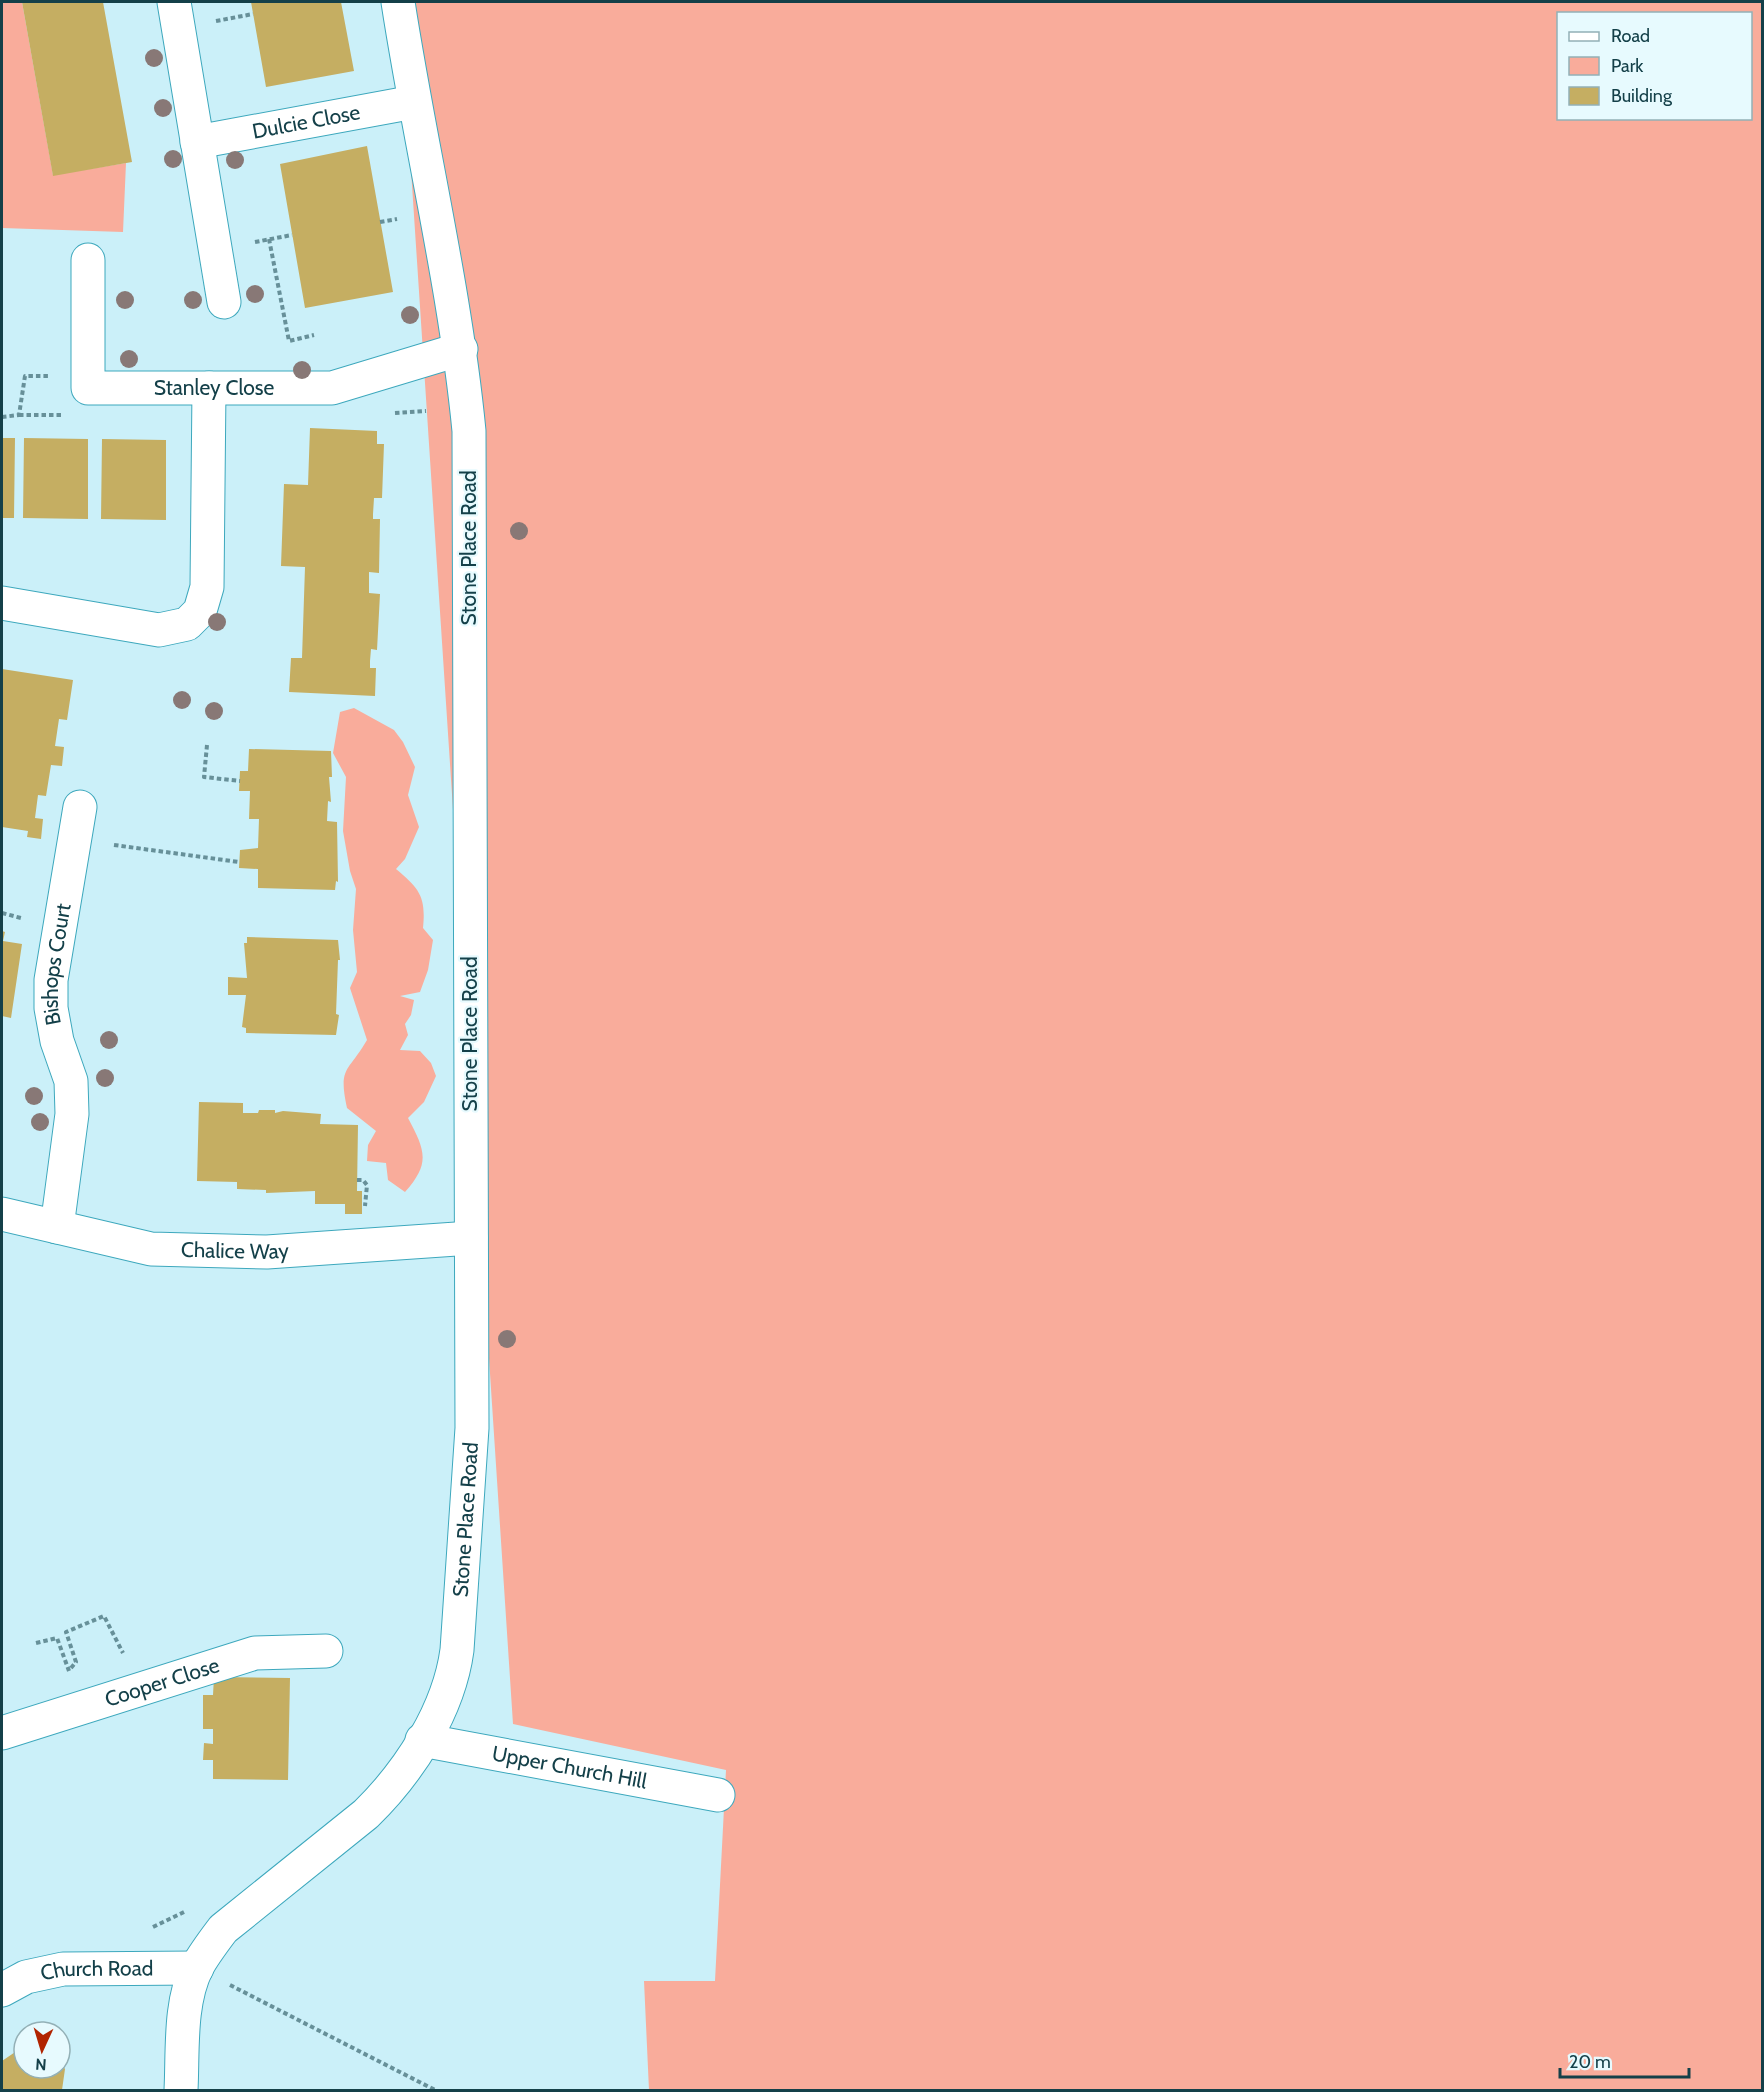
<svg xmlns="http://www.w3.org/2000/svg" width="1764" height="2092" viewBox="0 0 1764 2092" font-family="Cabin,sans-serif">
<style>
.green{fill:#f9ac9b;fill-rule:evenodd}
.building{fill:#c5ae62}
.lines{fill:none;stroke-linecap:round;stroke-linejoin:round}
.minor-casing{stroke:#3da8bd;stroke-width:35}
.path{stroke:#679099;stroke-width:4;stroke-dasharray:4.5 3;stroke-linecap:butt}
.minor{stroke:#fff;stroke-width:33}
.tree{fill:#887876}
.labels{text-anchor:middle;stroke-width:4.5;stroke-linejoin:round;paint-order:stroke}
.street-label{font-size:21px;fill:#144049;stroke:#e7fafe}
</style>
<rect width="100%" height="100%" fill="#cbf0f9"/>
<!-- green -->
<path class="green" d="M2,2h20l31,173 73,-12 -3,69 -121,-4z
M400,2h1362v2088h-1113l-5,-109h71l11,-211 -213,-46zM1558,14h192v104h-192z
M354,708l40,22 9,12 12,25 -7,28 11,32 -14,32 -9,10c24,20 30,28 27,59l10,12 -5,30 -8,22 -20,4 14,4 -3,15 -6,9 3,11 -8,15 20,1 11,12 5,13 -12,26 -16,16c17,32 23,45 -3,74l-17,-12 -2,-17 -19,-2 1,-16 8,-14 -29,-23c-9,-42 1,-35 20,-68l-17,-52 7,-16 -4,-42 3,-41 -6,-18 -7,-40 3,-54 -13,-24 7,-41z"/>
<!-- building -->
<path class="building" d="M22,2h81l29,160 -79,14z
M251,2h90l13,69 -88,16z
M367,146l26,146 -88,16 -25,-144z
M310,428l67,3v13h7l-2,54h-8l-1,16v5h7l-1,54 -10,-1v21l11,1 -3,56 -6,-1 -1,12v7h6l-1,28 -86,-4 2,-34h11l3,-91 -24,-1 3,-82 24,1z
M2,438h13l-1,80h-12z
M24,438l64,1v80l-65,-1z
M102,439l64,1v80l-65,-1z
M2,669l71,11 -6,40 -8,-1 -4,27 9,1 -2,19 -11,-1 -5,31 -8,-1 -3,23 8,1 -2,20 -14,-2 1,-6 -26,-4z
M249,749l82,2 1,26h-3l2,25 -3,-1 -1,20 10,1 1,60 -2,-1 -1,9 -77,-2v-19l-19,-1 1,-18 18,-2 1,-29h-10l1,-28h-11l1,-20h8z
M2,931l3,1 -2,9 19,3 -11,74 -9,-2z
M247,937l91,3 2,20h-2l-2,54 3,1 -3,20 -90,-2v-5l-4,-1 4,-32h-18v-18l19,1 -3,-35h3z
M199,1102l44,1v10h15l1,-3h16v3l8,-2 38,3 -1,10 38,1 -1,66h5v23h-17v-10h-30v-13l-49,2v-3l-29,-1v-7l-40,-1z
M214,1677l76,1 -2,102 -75,-1v-19h-10l1,-17 9,1v-15h-10v-34h10z
M24,2046v22h36v-7l5,8 -3,21h-60v-29z"/>
<g class="lines">
<!-- minor casing -->
<g class="minor-casing">
<g id="minor">
<path d="M174,2l50,300"/>
<path id="s1" d="M197,142l217,-40"/>
<path id="s2" d="M88,260v128h244l129,-39"/>
<path d="M2,603l157,27 28,-6 13,-13 7,-24 2,-199"/>
<path id="s3" d="M2,1214l149,35 116,3 204,-14"/>
<path id="s4" d="M57,1227l15,-113 -1,-33 -14,-40 -6,-33v-28l29,-173"/>
<path id="s5" d="M2,1733l253,-80 71,-2"/>
<path id="s6" d="M422,1740l296,55"/>
<path id="s7" d="M2,1990l24,-13 37,-8 134,-1"/>
<path id="s8" d="M181,2090c2,-38 -2,-87 16,-123 7,-13 17,-26 26,-38l143,-115c44,-43 83,-104 91,-164l15,-222 -3,-997c-14,-144 -49,-286 -71,-429"/>
</g>
</g>
<!-- path -->
<path class="path" d="M216,21l37,-7
M380,222l17,-3
M269,239l20,102 25,-6
M255,242l37,-7
M395,413l31,-2
M19,415h42
M2,417l17,-2 6,-39h25
M207,745l-3,32 36,4
M114,845l125,17
M2,913l19,5
M357,1180h6l4,5 -2,21
M36,1643l21,-5 12,33
M71,1668l5,-6 -10,-30 38,-16 19,37
M153,1927l31,-15
M230,1985l205,105"/>
<!-- minor -->
<use href="#minor" class="minor"/>
</g>
<!-- trees -->
<g class="tree">
<circle cx="154" cy="58" r="9"/>
<circle cx="163" cy="108" r="9"/>
<circle cx="173" cy="159" r="9"/>
<circle cx="235" cy="160" r="9"/>
<circle cx="255" cy="294" r="9"/>
<circle cx="125" cy="300" r="9"/>
<circle cx="193" cy="300" r="9"/>
<circle cx="410" cy="315" r="9"/>
<circle cx="129" cy="359" r="9"/>
<circle cx="302" cy="370" r="9"/>
<circle cx="519" cy="531" r="9"/>
<circle cx="217" cy="622" r="9"/>
<circle cx="182" cy="700" r="9"/>
<circle cx="214" cy="711" r="9"/>
<circle cx="109" cy="1040" r="9"/>
<circle cx="105" cy="1078" r="9"/>
<circle cx="34" cy="1096" r="9"/>
<circle cx="40" cy="1122" r="9"/>
<circle cx="507" cy="1339" r="9"/>
</g>
<g class="labels">
<!-- street labels -->
<g class="street-label">
<text dy="7" stroke="none"><textPath href="#s1" startOffset="111">Dulcie Close</textPath></text>
<text dy="7" stroke="none"><textPath href="#s2" startOffset="254">Stanley Close</textPath></text>
<text transform="translate(469 548) rotate(-90)" y="7">Stone Place Road</text>
<text dy="7" stroke="none"><textPath href="#s4" startOffset="267">Bishops Court</textPath></text>
<text transform="translate(470 1034) rotate(-90)" y="7">Stone Place Road</text>
<text dy="7" stroke="none"><textPath href="#s3" startOffset="237">Chalice Way</textPath></text>
<text dy="7" stroke="none"><textPath href="#s8" startOffset="676">Stone Place Road</textPath></text>
<text dy="7" stroke="none"><textPath href="#s5" startOffset="168">Cooper Close</textPath></text>
<text dy="7" stroke="none"><textPath href="#s6" startOffset="150">Upper Church Hill</textPath></text>
<text dy="7" stroke="none"><textPath href="#s7" startOffset="99">Church Road</textPath></text>
</g>
</g>
<!-- border -->
<rect width="1764" height="2092" fill="none" stroke="#144049" stroke-width="6"/>
<!-- legend -->
<rect x="1557" y="12" width="195" height="108" fill="#e7fafe" stroke="#93b0b6" stroke-width="1.5"/>
<rect x="1569" y="32" width="30" height="9" fill="#ffffff" stroke="#93b0b6" stroke-width="1.5"/>
<text x="1611" y="42" font-size="18" fill="#144049">Road</text>
<rect x="1569" y="57" width="30" height="18" fill="#f9ac9b" stroke="#93b0b6" stroke-width="1.5"/>
<text x="1611" y="72" font-size="18" fill="#144049">Park</text>
<rect x="1569" y="87" width="30" height="18" fill="#c5ae62" stroke="#93b0b6" stroke-width="1.5"/>
<text x="1611" y="102" font-size="18" fill="#144049">Building</text>
<!-- north arrow -->
<g transform="translate(42 2050) rotate(184)"><circle r="28" fill="#e7fafe" stroke="#93b0b6" stroke-width="1.5"/>
<path d="M0-4.5L10 22L0 15L-10 22Z" fill="#b12401"/>
<text y="-9" font-size="16" font-weight="bold" text-anchor="middle" fill="#144049">N</text>
</g>
<!-- scale -->
<path d="M1560 2068v9h129v-9" fill="none" stroke="#144049" stroke-width="3"/>
<text x="1569" y="2068" font-size="18" fill="#144049" stroke="#e7fafe" stroke-width="4.5" paint-order="stroke">20 m</text>
</svg>
